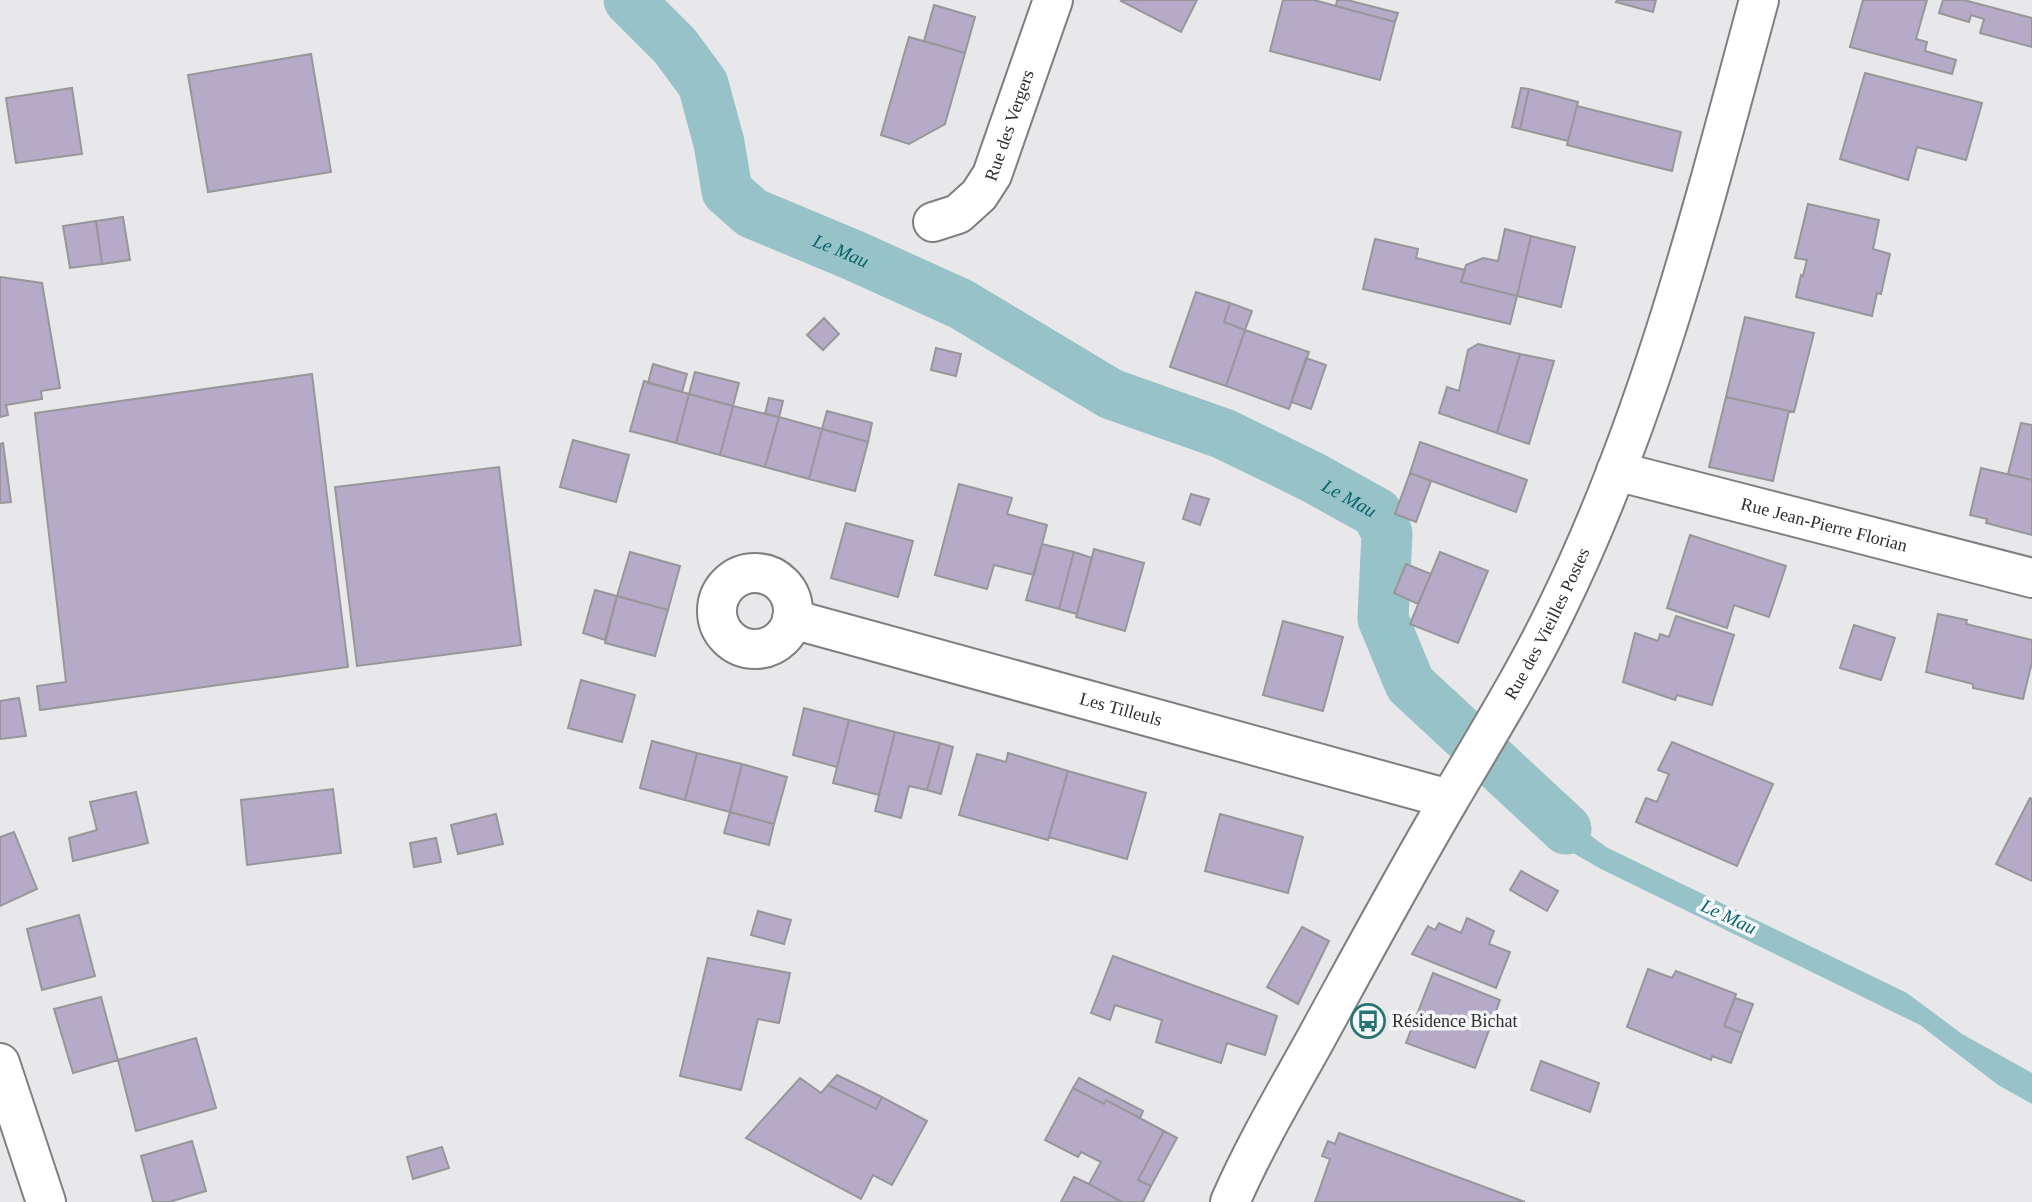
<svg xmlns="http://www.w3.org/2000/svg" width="2032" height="1202" viewBox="0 0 2032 1202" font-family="'Times New Roman',serif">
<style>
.water{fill:#97c3c8}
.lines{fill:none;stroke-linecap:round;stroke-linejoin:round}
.canal{stroke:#97c3c8;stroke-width:51}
.building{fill:#b6aac9;stroke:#979698;stroke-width:2}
.street-casing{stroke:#7f7f81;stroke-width:42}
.street{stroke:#fff;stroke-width:38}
.labels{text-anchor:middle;stroke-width:7;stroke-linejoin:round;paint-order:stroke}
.street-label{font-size:18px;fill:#2f2f2f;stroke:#f5f6f8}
.poi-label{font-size:18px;fill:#2f2f2f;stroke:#f5f6f8;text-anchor:start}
.water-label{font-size:19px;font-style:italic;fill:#06646c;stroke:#f5f6f8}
</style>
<rect width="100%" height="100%" fill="#e8e8ea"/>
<!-- water -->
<path class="water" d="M1523,771l44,47 39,29 301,146 55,41 70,39v31l-34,-19 -78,-60 -319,-156 -61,-35 -34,-36z"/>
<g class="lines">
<!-- canal -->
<path class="canal" id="s1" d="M629,0l46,46 28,38 16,59 8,48 25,22 103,43 106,48 150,90 113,40 90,44 63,35 10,20 -4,86 27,65 156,145"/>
</g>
<!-- building -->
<path class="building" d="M1122,0h75l-16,32 -60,-31z
M1283,0h31l81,22 -15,58 -110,-29z
M1337,0h10l51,13 -3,9 -59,-16z
M1617,0h39l-3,12 -37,-10z
M1863,0h64l-11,39 11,3 -2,9 31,9 -4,14 -102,-27z
M1943,0h21l68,18v29l-52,-14 4,-14 -13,-4 -2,7 -30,-9z
M934,5l41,12 -10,36 -41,-12z
M909,37l56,16 -20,71 -36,20 -28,-9z
M311,54l20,118 -123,20 -20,-117z
M1865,73l117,30 -16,57 -49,-13 -9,33 -68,-21z
M72,88l10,66 -66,9 -10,-65z
M1521,88l8,1 -9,40 -8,-2z
M1529,89l49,13 -10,39 -48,-12z
M1577,106l104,26 -9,39 -105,-26z
M1808,204l71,16 -6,29 17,5 -9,40 -4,-1 -5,23 -76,-19 5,-22 2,1 4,-16 -12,-2z
M123,217l7,43 -28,4 -6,-43z
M96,221l6,43 -32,4 -7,-42z
M1505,229l26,7 -14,60 -56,-14 5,-17 17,-7 15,3z
M1531,236l44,11 -14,60 -44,-11z
M1375,239l43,10 -2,9 49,12 -4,12 56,14 -7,28 -147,-35z
M0,277l42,6 18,105 -19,3 1,8 -36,6 2,10 -8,2z
M1196,292l34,11 -6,19 21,8 -19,56 -56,-19z
M1230,303l22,8 -7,19 -21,-8z
M1745,317l69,16 -20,79 -68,-15z
M824,318l15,16 -16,16 -16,-15z
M1245,330l64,22 -20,57 -63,-23z
M1478,344l42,10 -23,79 -58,-20 8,-26 12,4 9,-41z
M936,348l25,6 -5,22 -25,-6z
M1520,354l34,7 -25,83 -32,-11z
M1306,358l20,7 -15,44 -20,-7z
M653,364l34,10 -5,18 -34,-9z
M695,372l44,11 -6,23 -44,-12z
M312,374l36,293 -308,43 -3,-24 29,-4 -31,-269z
M644,381l45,13 -13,49 -46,-12z
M689,394l44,12 -13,49 -44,-12z
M1726,397l63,14 -16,70 -64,-14z
M769,398l14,3 -4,16 -14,-3z
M733,406l46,11 -14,50 -45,-12z
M827,411l45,12 -4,19 -46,-13z
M779,417l43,12 -13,50 -44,-12z
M2021,423l11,2v55l-24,-6z
M822,429l46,13 -13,49 -46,-12z
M573,440l56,15 -13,47 -56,-15z
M1420,442l107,38 -11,32 -106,-39z
M3,443l8,59 -11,1v-59z
M499,467l22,178 -164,21 -22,-179z
M1981,468l51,12v55l-46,-12 1,-4 -17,-4z
M1410,473l21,8 -15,41 -21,-8z
M959,484l53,14 -5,16 40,11 -13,50 -40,-10 -7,24 -52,-14z
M1191,494l18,5 -9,26 -17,-6z
M846,523l67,18 -15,56 -67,-19z
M1690,535l96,31 -17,51 -35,-12 -7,23 -60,-20z
M1042,544l32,8 -15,57 -33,-9z
M1094,549l50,14 -19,68 -49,-14z
M630,552l50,14 -12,44 -51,-14z
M1074,552l18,6 -15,56 -18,-5z
M1440,552l48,19 -30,72 -48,-19z
M1406,564l25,10 -13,30 -24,-11z
M595,590l22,6 -12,44 -22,-7z
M617,596l51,14 -13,46 -50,-13z
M1938,614l29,6 -1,4 66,16v22l-9,37 -50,-11v-4l-47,-12z
M1676,616l58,19 -22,70 -35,-10 -2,5 -52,-18 12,-49 23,8 2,-7 9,3z
M1283,621l60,16 -20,74 -60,-16z
M1854,625l41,13 -14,42 -41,-12z
M581,680l54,15 -13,47 -54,-14z
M19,698l7,38 -26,3v-38z
M804,708l45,12 -12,47 -44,-12z
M849,720l46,12 -16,63 -46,-12z
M895,732l45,11 -13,47 -18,-4 -8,32 -26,-7z
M652,741l45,12 -12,47 -45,-12z
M1672,742l101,42 -36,82 -101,-44 10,-24 11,4 12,-28 -11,-4z
M940,743l13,4 -12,47 -14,-4z
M697,753l45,11 -12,48 -45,-12z
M1008,753l60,18 -20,69 -89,-25 18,-61 29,8z
M742,764l45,13 -13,47 -44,-12z
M1068,771l78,22 -19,66 -78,-22z
M333,789l8,64 -94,12 -6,-65z
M136,792l12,51 -75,18 -4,-23 28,-8 -7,-28z
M2030,798l2,1v82l-36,-17z
M730,812l44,12 -5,21 -45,-12z
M496,814l7,30 -45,10 -7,-29z
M1220,814l83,23 -15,56 -83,-22z
M14,832l23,57 -37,17v-69z
M436,838l5,24 -27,5 -4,-24z
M1521,871l37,20 -11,20 -37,-21z
M758,911l33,9 -7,24 -33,-9z
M79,915l16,61 -53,14 -15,-61z
M1467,918l27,13 -5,13 21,8 -14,36 -84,-34 16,-28 7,4 4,-7 22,10z
M1302,927l27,14 -31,63 -31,-17z
M1113,956l164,60 -12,39 -38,-12 -6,20 -65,-21 6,-22 -47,-15 -5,15 -19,-7z
M708,958l82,15 -11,50 -21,-4 -17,71 -61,-14z
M1648,969l24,9 4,-7 60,23 -12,32 18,7 -11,30 -19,-7 -1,4 -84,-33z
M1433,973l67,27 -25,68 -69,-25z
M101,997l17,63 -45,13 -19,-64z
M1735,998l18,6 -11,29 -18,-7z
M196,1038l20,70 -80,23 -18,-71z
M1541,1061l58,22 -9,29 -59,-22z
M837,1075l45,22 -6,12 -48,-24z
M800,1078l21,15 7,-8 48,24 6,-12 45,24 -35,64 -19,-10 -12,24 -115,-61z
M1079,1078l64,33 -3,7 -34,-18 -2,4 -31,-16z
M1073,1088l31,16 2,-4 58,31 -26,49 13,6 -8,16h-21l-33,-18 12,-22 -20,-10 -3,5 -33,-17z
M1164,1131l13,7 -26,48 -13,-6z
M1339,1133l186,69h-210l15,-43 -8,-3 6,-15 7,3z
M192,1141l14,50 -37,11h-16l-12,-46z
M442,1147l7,21 -36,11 -6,-22z
M1074,1177l15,7 33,18h-61z"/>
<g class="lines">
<!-- street casing -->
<g class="street-casing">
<g id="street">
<path id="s2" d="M933,222l25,-8 21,-19 13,-20 61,-175"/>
<path id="s3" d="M1616,471l416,107"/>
<circle cx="755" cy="611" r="38"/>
<path id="s4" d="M792,619l657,180"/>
<path d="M0,1063l46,139"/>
<path id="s5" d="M1230,1202c24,-55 54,-106 83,-158 45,-82 89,-164 136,-244 37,-63 75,-124 107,-190 95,-194 147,-403 203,-610"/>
</g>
</g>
<!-- street -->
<use href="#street" class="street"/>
</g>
<!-- icons -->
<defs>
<g id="bus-ring" transform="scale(1.75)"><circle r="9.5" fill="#f5f6f8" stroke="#287373" stroke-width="1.5"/><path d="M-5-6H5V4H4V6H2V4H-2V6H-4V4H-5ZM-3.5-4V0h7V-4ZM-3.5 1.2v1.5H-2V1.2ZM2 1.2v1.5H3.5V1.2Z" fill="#287373"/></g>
</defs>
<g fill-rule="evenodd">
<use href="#bus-ring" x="1368" y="1021"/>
</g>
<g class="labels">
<!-- street labels -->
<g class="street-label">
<text dy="6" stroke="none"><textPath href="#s2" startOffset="131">Rue des Vergers</textPath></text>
<text dy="6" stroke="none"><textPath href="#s3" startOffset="215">Rue Jean-Pierre Florian</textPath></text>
<text dy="6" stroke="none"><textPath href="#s5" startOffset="660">Rue des Vieilles Postes</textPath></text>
<text dy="6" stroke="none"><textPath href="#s4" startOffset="341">Les Tilleuls</textPath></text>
</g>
<!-- poi labels -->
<g class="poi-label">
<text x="1392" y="1027">Résidence Bichat</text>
</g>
<!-- water labels -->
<g class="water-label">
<text dy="7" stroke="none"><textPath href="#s1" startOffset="352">Le Mau</textPath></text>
<text dy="7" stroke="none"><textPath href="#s1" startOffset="919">Le Mau</textPath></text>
<text transform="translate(1729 916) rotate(25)" y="7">Le Mau</text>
</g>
</g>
</svg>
